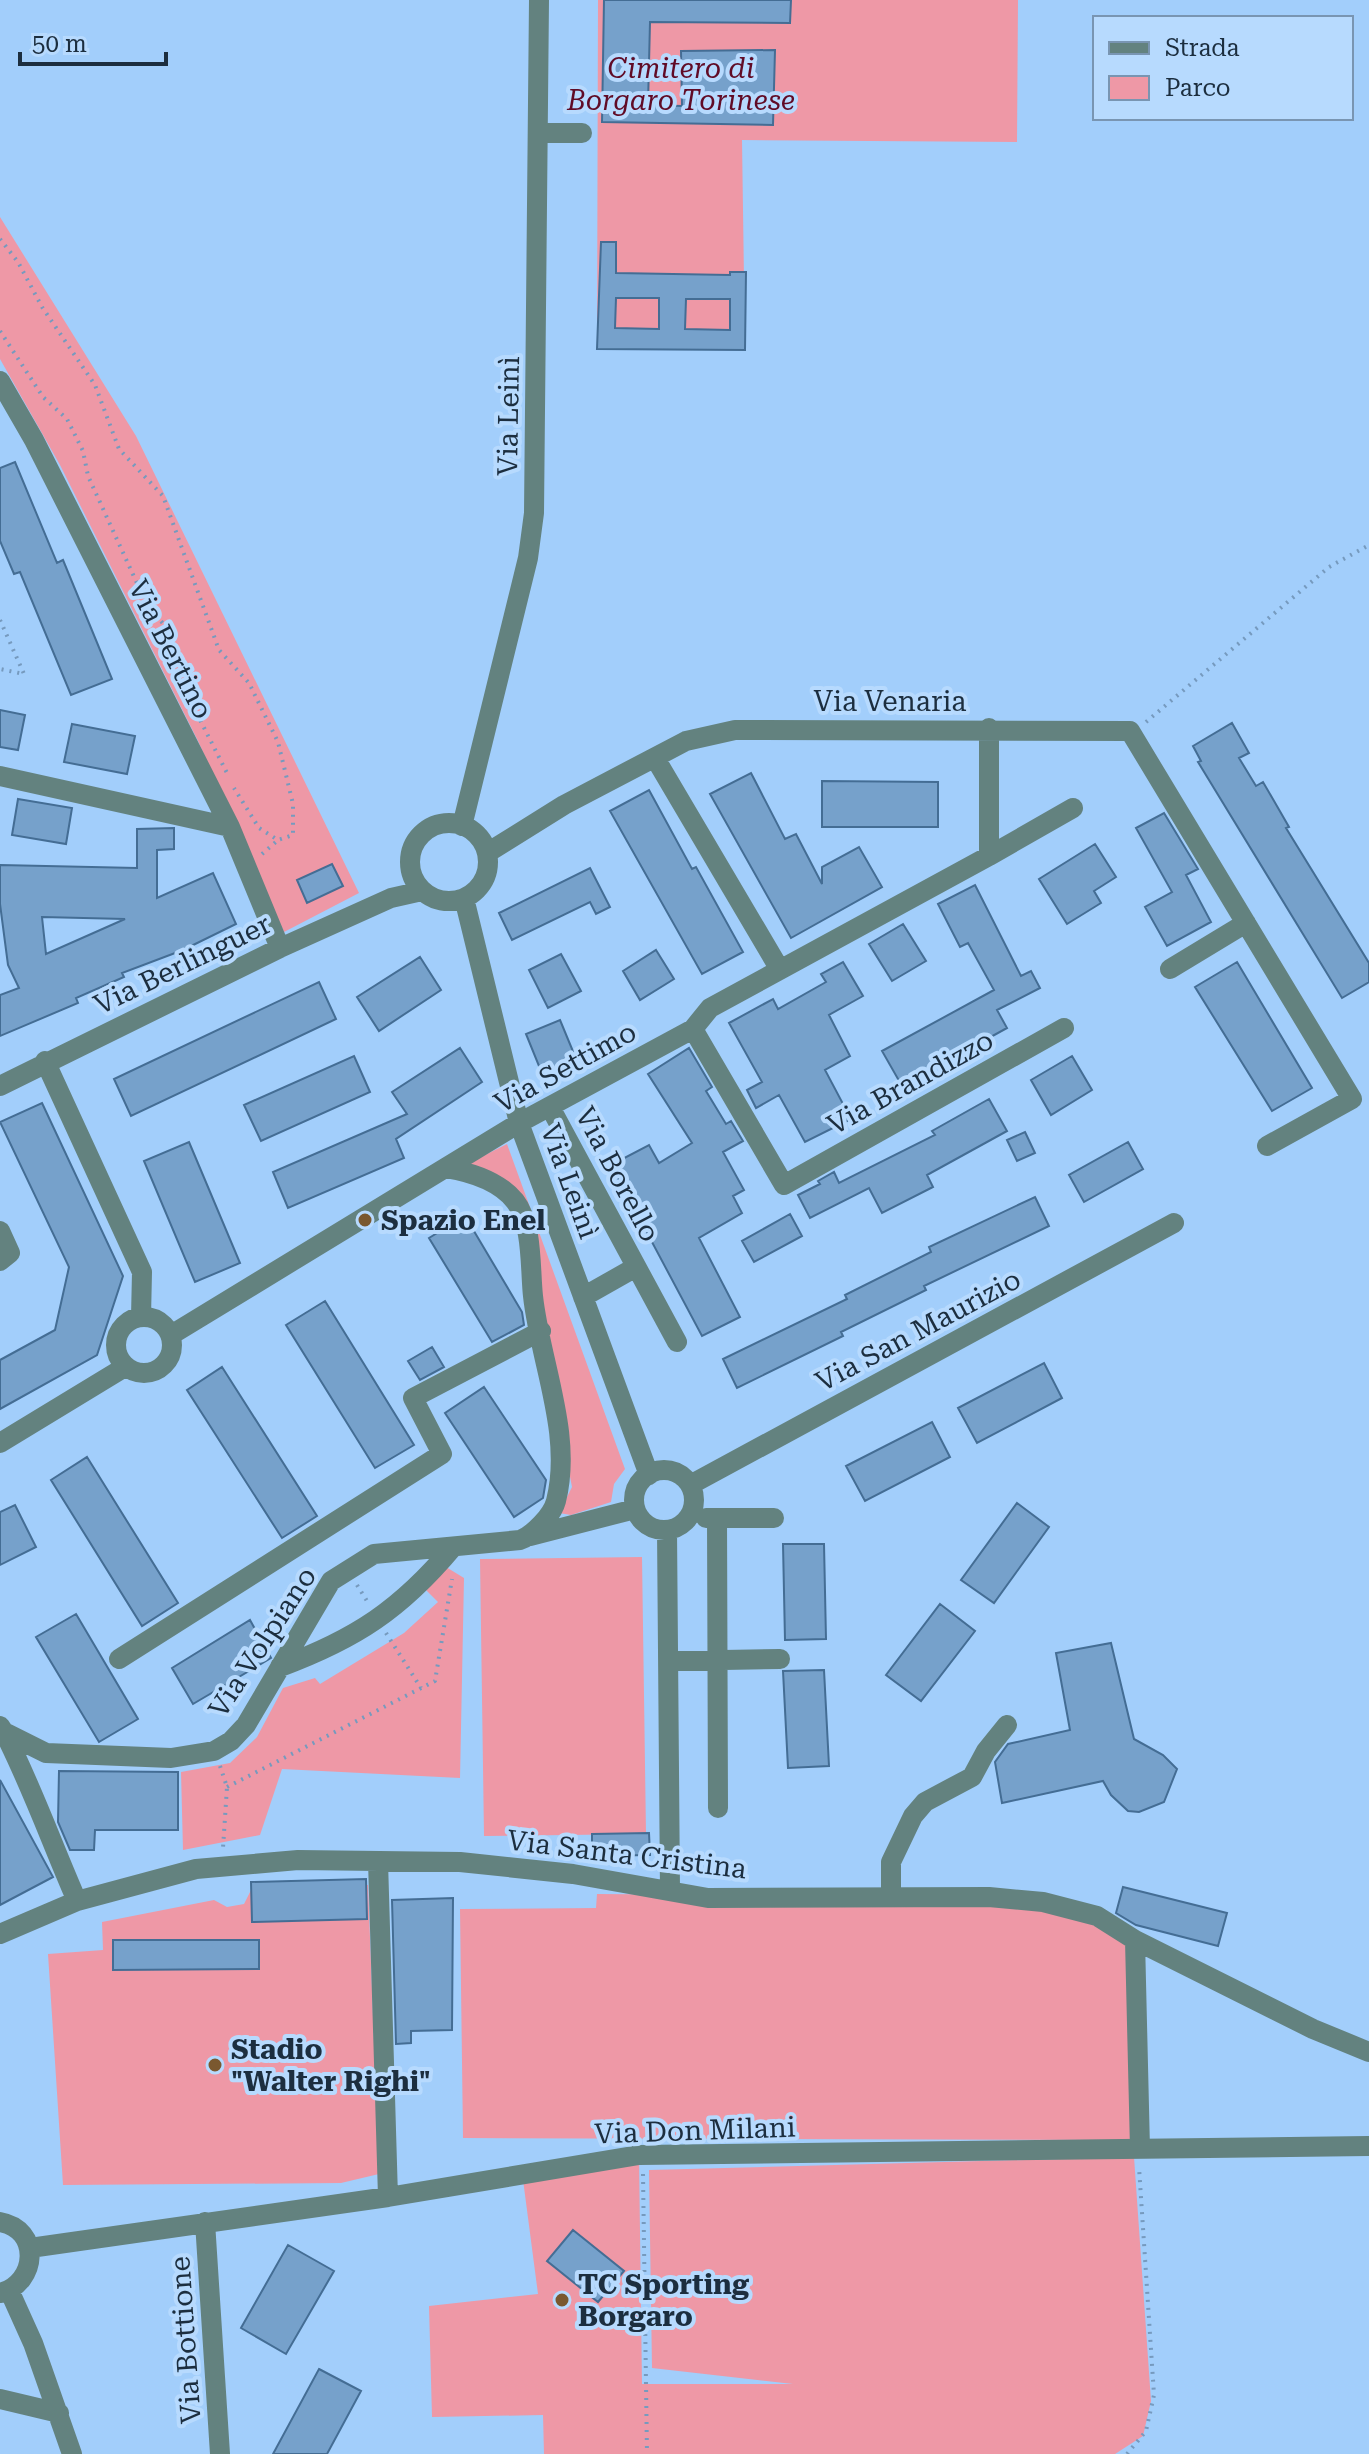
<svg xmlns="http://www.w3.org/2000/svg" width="1369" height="2454" viewBox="0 0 1369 2454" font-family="'Roboto Serif',serif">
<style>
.green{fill:#ee98a6}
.building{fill:#76a1cb;stroke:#446d94;stroke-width:2;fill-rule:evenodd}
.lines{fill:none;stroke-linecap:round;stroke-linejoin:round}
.path{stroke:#769abe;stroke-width:4;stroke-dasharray:2 6;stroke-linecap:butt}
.minor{stroke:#63827f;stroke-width:20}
.poi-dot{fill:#7a582f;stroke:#b7dafe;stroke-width:3}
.labels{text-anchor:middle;stroke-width:8;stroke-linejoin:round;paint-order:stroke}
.park-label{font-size:28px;font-style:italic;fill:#600b26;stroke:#b7dafe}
.street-label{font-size:28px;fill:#1c2e3f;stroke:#b7dafe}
.poi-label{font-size:28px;font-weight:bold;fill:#1c2e3f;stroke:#b7dafe;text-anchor:start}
</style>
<rect width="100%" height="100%" fill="#a2cefb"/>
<!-- green -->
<path class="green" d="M598,0h420l-1,142 -275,-2 3,210 -148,-1z
M0,217l136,219 223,457 -75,39 -86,-191 -138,-276 -60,-106z
M507,1144l118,325 -11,15 -3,18 -40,13 -12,-2 13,-26 -55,-284 -50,-39z
M642,1557l4,277 -162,2 -4,-277z
M446,1567l18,11 -4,200 -178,-9 -22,66 -77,15 -2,-78 49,-9 27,-26 26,-49 32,-10 5,6 84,-51 34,-31 -12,-12z
M368,1885l11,289 -38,9 -278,2 -15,-231 55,-4 -1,-28 112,-22 13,7 17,-3 7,-14z
M597,1894l392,3 54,5 92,38 5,200 -677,-2 -3,-229 136,-1z
M639,2155l3,229h151l-141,-16 -3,-198 485,-13 17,244 -8,35 -28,18h-571l-1,-39 -111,2 -3,-111 109,-12 -16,-122z"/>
<!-- building -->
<path class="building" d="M604,0h187l-1,23 -140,-1 -2,83 34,1 -1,-55 94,-1 -2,75 -171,-3z
M601,242h15v31l114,2v-3h16l-1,78 -148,-1zM616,298h43v31l-44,-1zM686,299h44v31l-45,-1z
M15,462l42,101 6,-3 49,119 -41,16 -51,-123 -6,2 -14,-33v-73z
M0,710l25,5 -7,35 -18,-3z
M1232,723l17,30 -10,5 17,28 7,-4 26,45 -3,1 83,135v19l-27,16 -144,-236 3,-1 -8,-15z
M72,724l63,12 -8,38 -63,-12z
M751,773l34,66 11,-5 26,50v-17l37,-20 23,40 -91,51 -81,-144z
M822,781l116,1v45h-116z
M649,790l43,79 4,-2 47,85 -41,22 -92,-163z
M18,799l54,9 -6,36 -54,-9z
M1164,813l34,56 -12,6 25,47 -44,24 -22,-39 27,-15 -36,-64z
M174,828v21l-17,1v48l56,-25 23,51 -53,26 -61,23 2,4 -48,21 2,5 -78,33v-41l19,-7 -11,-23 -8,-61v-39l137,3v-39zM42,917l83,2 -79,35z
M1095,844l21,33 -22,14 7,12 -34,21 -28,-45z
M332,864l11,22 -36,17 -10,-23z
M590,868l20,39 -14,7 -6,-12 -78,38 -13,-27z
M975,885l46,91 10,-5 9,17 -43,22 10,18 -105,58 -20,-35 112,-61 -26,-47 -8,4 -22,-43z
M903,924l23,37 -34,20 -23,-37z
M656,950l18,29 -34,21 -17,-29z
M561,954l20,37 -33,17 -19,-38z
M420,957l21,33 -62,41 -22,-34z
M843,962l20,34 -34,19 21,41 -25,14 26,49 -46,23 -26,-47 -23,13 -9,-18 15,-8 -33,-59 44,-24 5,10 48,-27 -5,-8z
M1237,962l75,126 -40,23 -77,-124z
M319,982l17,37 -205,97 -17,-37z
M560,1020l17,41 -24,10 -2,-4 -10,4 -15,-37z
M460,1048l22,34 -86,57 8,19 -116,50 -15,-36 134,-58 -15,-22z
M689,1048l23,39 -6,4 20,33 5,-3 12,20 -20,11 21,38 -11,6 9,17 -43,25 41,79 -38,19 -91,-171 38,-20 10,18 33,-20 -44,-69z
M354,1056l16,36 -109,49 -17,-36z
M1072,1056l20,34 -41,25 -20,-35z
M989,1099l18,32 -80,44 6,12 -51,26 -13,-25 -59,30 -12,-23 22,-11 -2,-3 16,-9 5,11 96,-48 -3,-4z
M42,1103l81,173 -26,79 -97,54v-49l55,-30 14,-63 -69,-145z
M1025,1132l10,21 -18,8 -10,-21z
M189,1142l51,121 -45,19 -51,-121z
M1128,1142l15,27 -59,33 -15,-27z
M1035,1197l14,29 -125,60 2,4 -85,42 2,4 -106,52 -14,-29 124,-60 -2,-4 86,-43 -2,-5z
M790,1214l12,22 -48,26 -12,-21z
M465,1216l57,96 2,13 -32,17 -63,-104z
M325,1301l89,144 -39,23 -89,-143z
M432,1347l12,20 -24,13 -12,-19z
M1044,1363l18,35 -85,45 -19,-35z
M222,1367l95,149 -35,22 -95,-148z
M484,1387l62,93 -3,18 -29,19 -69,-104z
M932,1422l18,35 -85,44 -19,-35z
M87,1457l91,146 -36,23 -91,-146z
M1017,1503l32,24 -55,76 -33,-23z
M15,1505l21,42 -36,18v-53z
M783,1544h41l2,95 -41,1z
M940,1604l35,27 -54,70 -35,-26z
M76,1614l62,105 -39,23 -63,-105z
M250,1620l21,38 -78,46 -21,-36z
M1111,1643l23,96 29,16 14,14 -13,33 -25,10 -11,-1 -17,-16 -8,-14 -101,22 -7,-41 13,-18 62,-14 -14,-77z
M824,1670l5,96 -41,2 -5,-97z
M59,1771l119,1v58h-83l-1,20h-24l-12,-28z
M0,1780l53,97 -53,28z
M649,1833l1,22 -58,1v-22z
M366,1879l1,40 -115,3 -1,-40z
M1123,1887l104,26 -9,33 -82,-21 -20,-12z
M453,1898l-1,132 -41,1v12l-15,1 -4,-144z
M113,1940h146v29l-146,1z
M573,2230l51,41 -26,31 -51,-41z
M288,2245l46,26 -48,83 -45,-26z
M319,2369l42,22 -34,63h-54z"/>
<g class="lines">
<!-- path -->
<path class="path" d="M0,239l18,23 24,45 53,78 24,64 44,47 56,154 30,33 29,59 15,62v31l-15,5 -19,-12 -25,-40
M0,331l43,66 24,22 16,32 5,25 58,127 19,23 12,27 12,45
M0,620l24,54 -24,-5
M193,706l34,67
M1146,722l183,-155 40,-22
M262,854l16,-14
M357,1585l10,16
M386,1633l35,55
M220,1766l7,21 -4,61
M227,1787l208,-106 17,-102
M643,2174l4,280
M1127,2454l19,-23 8,-36 -15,-228"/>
<!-- minor -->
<path class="minor" d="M538,133h44
M0,381l34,59 196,387 50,121
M655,758l124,210
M0,776l230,51
M410 862a39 39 0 1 1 78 0a39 39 0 1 1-78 0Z
M462,826l66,-268 6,-45 5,-513
M487,853l77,-48 122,-64 49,-11 395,1 222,368 -85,47
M989,856l84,-48
M464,898l55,225 130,352
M1170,969l76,-46
M693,1029l91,156 280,-157
M45,1061l97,211 -1,45
M0,1086l280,-138 111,-50 31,-7
M550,1107l127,235
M0,1231l10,22 -10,8
M583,1297l53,-30
M116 1345a28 28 0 1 1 56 0a28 28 0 1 1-56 0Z
M171,1335l348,-212 174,-94 17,-21 279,-152v-128
M0,1443l125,-76
M634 1500a30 30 0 1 1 60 0a30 30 0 1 1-60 0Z
M690,1485l484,-262
M706,1518h68
M717,1518l1,290
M667,1530l3,361
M530,1536l105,-27
M119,1659l323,-205 -29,-56 128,-67
M669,1661l111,-2
M280,1667c76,-28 121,-58 173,-120
M0,1726l4,6 42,21 125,5 43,-7 17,-10 15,-16 85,-144 43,-27 146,-14c13,-5 32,-24 36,-39 17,-67 -16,-139 -23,-205 -3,-27 0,-72 -18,-95 -17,-21 -45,-29 -70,-33
M4,1732c28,55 48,112 73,169
M378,1861l10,336
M891,1897v-35l22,-46 12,-14 47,-25 14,-26 21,-26
M0,1934l77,-33 119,-32 102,-9 162,2 113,12 135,24 281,-1 54,5 54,14 38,24 178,89 56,23
M1135,1940l5,209
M0,2222c41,7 38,61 0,71
M205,2222l15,232
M30,2248l358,-51 251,-42 730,-9
M9,2290l24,53 39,111
M0,2399l59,14"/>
</g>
<!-- markers -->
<g class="poi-dot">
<circle cx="365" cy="1220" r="8"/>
<circle cx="215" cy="2065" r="8"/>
<circle cx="562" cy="2300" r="8"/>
</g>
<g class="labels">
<!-- park labels -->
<g class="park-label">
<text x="681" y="78">Cimitero di<tspan x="681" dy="32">Borgaro Torinese</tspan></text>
</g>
<!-- street labels -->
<g class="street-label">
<text transform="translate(508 416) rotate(-89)" y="10">Via Leinì</text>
<text transform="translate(171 649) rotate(63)" y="10">Via Bertino</text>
<text x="890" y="711">Via Venaria</text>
<text transform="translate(182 964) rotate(-26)" y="10">Via Berlinguer</text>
<text transform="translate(565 1067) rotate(-29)" y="10">Via Settimo</text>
<text transform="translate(910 1082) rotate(-29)" y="10">Via Brandizzo</text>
<text transform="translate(618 1174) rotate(62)" y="10">Via Borello</text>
<text transform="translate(570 1181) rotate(70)" y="10">Via Leinì</text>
<text transform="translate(918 1330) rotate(-28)" y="10">Via San Maurizio</text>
<text transform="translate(262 1642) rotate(-57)" y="10">Via Volpiano</text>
<text transform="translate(627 1854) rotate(7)" y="10">Via Santa Cristina</text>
<text transform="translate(695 2130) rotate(-2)" y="10">Via Don Milani</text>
<text transform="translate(185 2340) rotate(-94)" y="10">Via Bottione</text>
</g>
<!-- poi labels -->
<g class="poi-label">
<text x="381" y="1230">Spazio Enel</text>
<text x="231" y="2059">Stadio<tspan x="231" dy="32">"Walter Righi"</tspan></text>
<text x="578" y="2294">TC Sporting<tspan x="578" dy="32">Borgaro</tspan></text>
</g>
</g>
<!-- legend -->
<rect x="1093" y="16" width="260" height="104" fill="#b7dafe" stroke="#7995b2" stroke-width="2"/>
<rect x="1109" y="42" width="40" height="12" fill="#63827f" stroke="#7995b2" stroke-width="2"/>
<text x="1165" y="56" font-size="24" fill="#1c2e3f">Strada</text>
<rect x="1109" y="76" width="40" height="24" fill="#ee98a6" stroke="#7995b2" stroke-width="2"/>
<text x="1165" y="96" font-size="24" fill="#1c2e3f">Parco</text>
<!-- scale -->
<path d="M20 52v12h146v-12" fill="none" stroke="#1c2e3f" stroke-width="4"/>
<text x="32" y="52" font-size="24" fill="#1c2e3f" stroke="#b7dafe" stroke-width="6" paint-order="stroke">50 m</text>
</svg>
